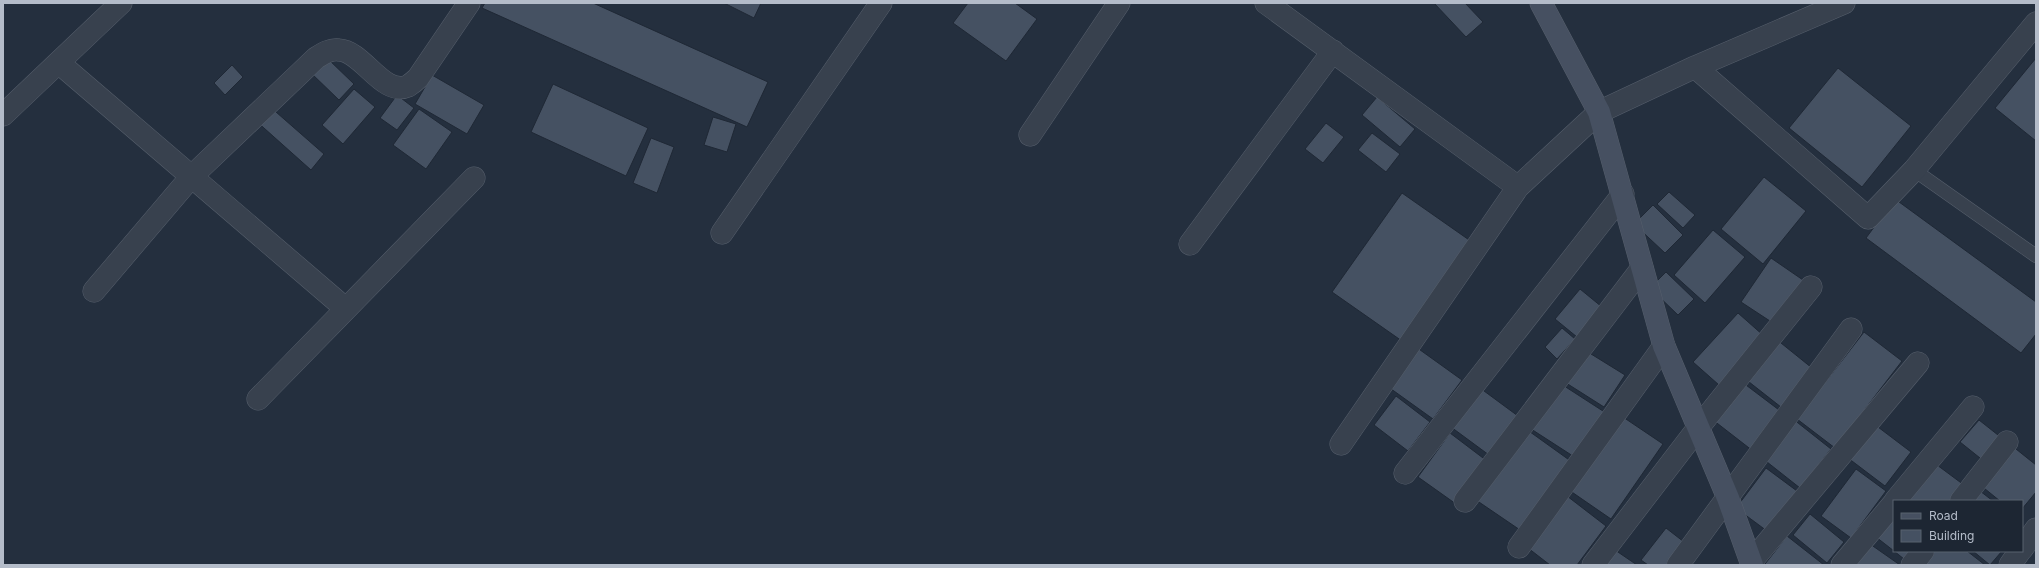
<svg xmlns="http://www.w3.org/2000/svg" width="2039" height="568" viewBox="0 0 2039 568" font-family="Inter,sans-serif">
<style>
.building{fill:#455162;stroke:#1f2835}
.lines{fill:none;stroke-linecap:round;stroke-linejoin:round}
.lane-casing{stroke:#565f6c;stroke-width:14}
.street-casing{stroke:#565f6c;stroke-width:23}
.secondary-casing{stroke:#565f6c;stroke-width:23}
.lane{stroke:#38414e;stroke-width:13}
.street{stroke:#38414e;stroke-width:22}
.secondary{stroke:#465061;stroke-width:22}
</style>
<rect width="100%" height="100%" fill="#242f3e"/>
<!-- building -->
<path class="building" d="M485,3h108l175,79 -21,45 -265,-119z
M724,3h37l-7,15z
M968,3h47l22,16 -31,42 -53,-38z
M1434,3h31l18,19 -17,15z
M327,58l27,26 -15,16 -28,-27z
M2036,58v83l-41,-33z
M232,65l11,12 -18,18 -11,-12z
M1838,68l73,58 -49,61 -73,-59z
M432,75l52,30 -17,29 -52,-30z
M553,84l95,44 -22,48 -95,-44z
M354,89l21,18 -32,37 -21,-19z
M397,95l17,13 -17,22 -17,-12z
M1377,97l38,32 -15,18 -38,-32z
M268,105l56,49 -13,16 -56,-50z
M419,109l33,23 -26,37 -33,-24z
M713,117l23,7 -9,28 -23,-7z
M1326,123l18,14 -21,26 -18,-14z
M1372,133l28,21 -14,18 -28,-22z
M651,138l23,9 -17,46 -24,-10z
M1764,177l42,34 -43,53 -42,-35z
M1669,192l26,23 -12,13 -26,-24z
M1402,193l70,49 -70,99 -70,-49z
M1895,199l141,103v32l-15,19 -155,-115z
M1653,205l30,30 -18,18 -31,-29z
M1713,230l32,27 -40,46 -31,-28z
M1771,258l32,22 -30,43 -32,-21z
M1666,272l28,27 -16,16 -28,-27z
M1580,289l22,18 -25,30 -22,-18z
M1738,313l26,23 -45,49 -26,-23z
M1562,328l13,11 -18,20 -12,-12z
M1864,332l38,29 -67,87 -38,-29z
M1776,339l41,33 -31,39 -42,-33z
M1416,347l46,33 -29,39 -46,-33z
M1583,349l42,26 -21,32 -41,-26z
M1558,382l48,31 -30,45 -48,-31z
M1742,382l41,31 -30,38 -40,-31z
M1480,388l38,28 -29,39 -38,-28z
M1396,396l34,26 -22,29 -34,-26z
M1617,413l46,31 -52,75 -45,-31z
M1793,419l38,30 -31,39 -38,-30z
M1979,420l24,19 -18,23 -25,-20z
M1874,424l37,28 -26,34 -37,-28z
M1526,429l46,33 -49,70 -47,-32z
M1450,433l37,28 -31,43 -38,-27z
M2011,445l25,20v27l-14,17v-8h-22l-21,-17z
M1933,462l35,26 -10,13h-52z
M1766,468l31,23 -30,40 -31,-23z
M1856,469l30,22 -35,47 -30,-22z
M1980,491l13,10h-20z
M1567,496l39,30 -29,39h-27l-22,-17z
M1810,514l34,28 -17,21 -34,-28z
M1894,514v37l-18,-14z
M1666,528l18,14 -17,23h-19l-7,-5z
M1787,536l37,29h-57l-2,-1z
M1870,544l30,21h-45z
M1615,550l22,15h-32z
M1894,551h24l-9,12z
M1931,551h36l18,14h-65z
M1973,551h29l-12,14z"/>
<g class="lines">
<!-- lane casing -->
<g class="lane-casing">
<path id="lane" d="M1914,170l122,86"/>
</g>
<!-- street casing -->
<g class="street-casing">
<path id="street" d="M1266,3l252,184
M59,63l287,246
M1695,67l173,151 46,-48 122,-147
M3,115l118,-112
M1030,135l89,-132
M722,233l159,-230
M1190,244l143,-193
M94,291l97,-114 125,-119c8,-5 14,-9 23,-8 24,1 44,47 69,36 3,-2 7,-5 10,-8l51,-75
M258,399l216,-221
M1341,444l177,-257 81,-75 96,-45 149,-64
M1405,473l218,-279
M1465,501l177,-233
M1895,501l78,-94
M1961,501l46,-59
M1519,547l145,-201
M2022,549l14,-20
M1751,562l167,-199
M1593,565l105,-137 113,-141
M1678,565l173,-236
M1842,565l52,-62
M1912,565l11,-14
M2010,565l10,-14"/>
</g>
<!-- secondary casing -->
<g class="secondary-casing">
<path id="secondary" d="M1541,3l58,109 65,234 64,152 24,67"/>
</g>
<!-- lane -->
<use href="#lane" class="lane"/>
<!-- street -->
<use href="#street" class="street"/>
<!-- secondary -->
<use href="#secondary" class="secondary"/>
</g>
<!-- border -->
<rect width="2039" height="568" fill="none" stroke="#b4bcc9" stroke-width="8"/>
<!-- legend -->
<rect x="1893" y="500" width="130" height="52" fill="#1d2633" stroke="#59626f"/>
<rect x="1901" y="513" width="20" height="6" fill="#465061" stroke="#59626f"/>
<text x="1929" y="520" font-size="12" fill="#b4bcc9">Road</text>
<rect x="1901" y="530" width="20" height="12" fill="#455162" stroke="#59626f"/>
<text x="1929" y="540" font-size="12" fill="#b4bcc9">Building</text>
</svg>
